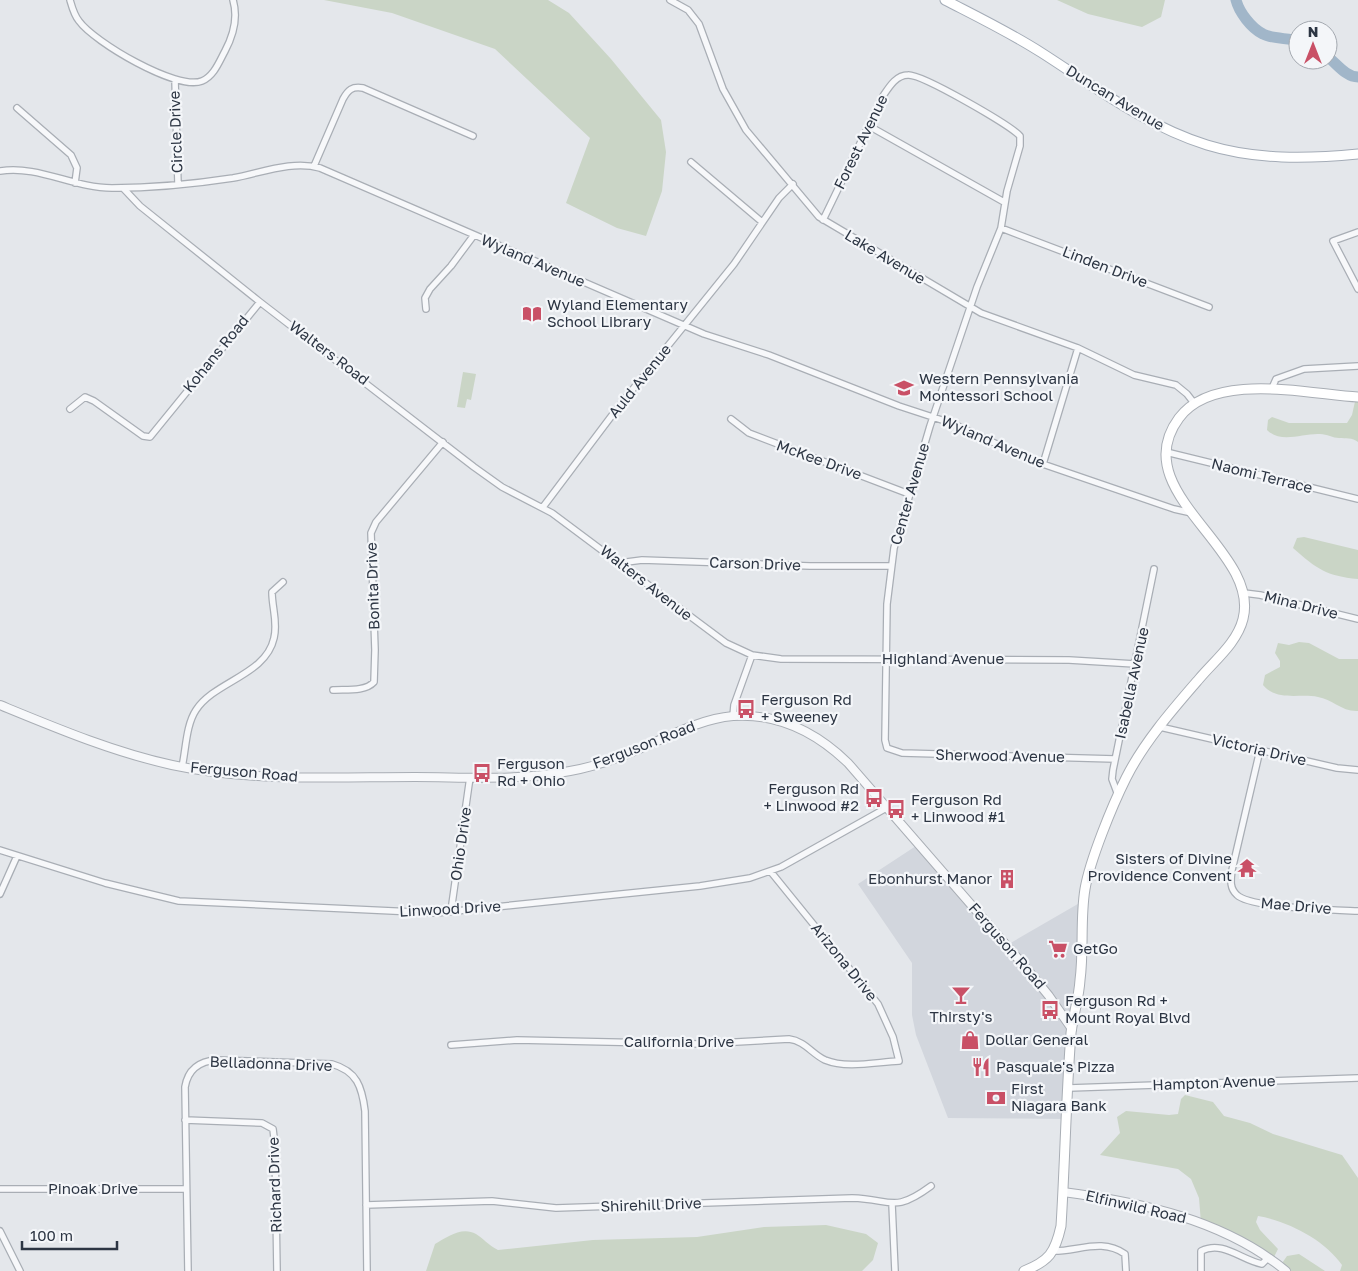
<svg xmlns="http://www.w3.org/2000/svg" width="1358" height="1271" viewBox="0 0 1358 1271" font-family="'Golos Text',sans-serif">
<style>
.built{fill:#d2d6dd}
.green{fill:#cad5c6}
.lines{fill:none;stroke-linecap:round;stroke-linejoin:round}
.river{stroke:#a1b6c9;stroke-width:11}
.minor-casing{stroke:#a9aeb5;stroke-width:8}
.tertiary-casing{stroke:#a9aeb5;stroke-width:10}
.secondary-casing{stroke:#a9aeb5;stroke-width:11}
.primary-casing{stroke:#a4acb7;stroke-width:11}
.minor{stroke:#f7f8fa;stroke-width:5.5}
.tertiary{stroke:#f7f8fa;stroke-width:8}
.secondary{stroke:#fff;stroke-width:9}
.primary{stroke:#fff;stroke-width:9}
.labels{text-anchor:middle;stroke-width:4.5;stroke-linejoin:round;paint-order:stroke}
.street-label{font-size:15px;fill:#2c3543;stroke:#f4f6f9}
.poi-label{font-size:15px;fill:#2c3543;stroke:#f4f6f9;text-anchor:start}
</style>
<rect width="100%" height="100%" fill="#e4e7eb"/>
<!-- built -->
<path class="built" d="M919,844l88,101 76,-44 -4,93 -12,125 -119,-1 -32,-83 -4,-20v-52l-54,-79z"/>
<!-- green -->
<path class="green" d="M324,0h224l21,13 42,46 50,61 5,32 -4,39 -16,45 -29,-8 -51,-25 24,-65 -95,-89 -103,-36z
M1057,0h108l-4,17 -19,10 -54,-13z
M463,372l13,2 -5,26 -4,-1 -2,9 -8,-1z
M1356,397h2v45c-6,-5 -12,-3 -19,-4 -6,0 -12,-4 -19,-4 -17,-1 -39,10 -53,-4l1,-10 4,-3 17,6h58l5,-8z
M1304,537l54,13v29c-32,-3 -41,-10 -65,-31l4,-10z
M1299,642l10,1 30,16h19v52c-16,1 -26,-12 -40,-14 -18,-4 -41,5 -55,-12l2,-10 15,-8v-6l-5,-8 3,-10 11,2z
M1185,1095l28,7 11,14 26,7 23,11 69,21 16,23v93h-18l2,-6c-17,-25 -54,-44 -84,-49l-2,6 4,8 18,19 -6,12 -71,-38 -2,-25 -8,-19 -13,-10 -78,-14 20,-22 -3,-16 9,-6 43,4 9,-1 3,-15z
M826,1225l40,9 12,9 -5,17 -11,11h-436l9,-27c12,-7 27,-18 41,-10 7,4 12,11 22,16l95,-10 104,-3 67,-10z
M1299,1254l26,17h-39l-6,-5 7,-10z"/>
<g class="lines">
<!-- river -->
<path class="river" d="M1236,0c3,12 15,28 27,34 9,5 25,4 35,7
M1328,57c9,7 18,20 30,20"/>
<!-- minor casing -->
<g class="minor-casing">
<path id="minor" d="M70,0c2,7 4,15 9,21 15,21 98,70 123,60 12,-5 17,-19 23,-30 8,-15 13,-34 8,-51
M670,0l18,10 11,14 24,65 23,41 73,87 162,96 97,35 56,27 42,10 11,9 7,9
M175,80l3,104
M17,108l54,47 6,13 -2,15
M869,126l135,76
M691,162l71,60
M314,166l29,-67c5,-9 9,-13 20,-11l110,48
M0,171c39,-6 73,17 112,17 40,0 82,-4 121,-10 28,-5 59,-18 87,-10l384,166 65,21 130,51 55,18 77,36 143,49 18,4
M123,188l17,18 120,96 214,165 28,20 50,26 174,130 26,12 29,4 288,1 66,4
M823,220l60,-124c6,-9 13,-21 25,-21 14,-1 102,50 112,61v10l-13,45 -6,37 -24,59 -47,139 -36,122 -7,56 -2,136 2,8 15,5 213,6
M1001,228l208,79
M1358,232l-25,9 25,48
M426,309l-1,-11 5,-9 21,-23 23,-31
M1272,388l4,-9 28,-10 54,-3
M70,409l15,-12 9,4 49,35 7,1 110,-135
M731,419l18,14 160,61
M1166,452l192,47
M1043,464l35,-116
M543,507l73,-97 118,-146 45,-66 14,-14
M619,563l23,-3 168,6h81
M1244,593l16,2 98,24
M333,690c12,-1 32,2 41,-8l1,-32 -4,-117 5,-11 67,-80
M733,716l1,-11 18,-50
M1160,727l177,41 21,2
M1260,750l-28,120c-1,9 -3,18 5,25 13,13 99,15 121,16
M182,767c4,-18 4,-42 14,-57 19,-29 70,-35 78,-72 4,-16 -2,-30 -2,-46l11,-10
M1118,795l-6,-16 1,-9 41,-201
M0,850l105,33 74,18 257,12 264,-27 50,-8 31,-11 107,-60
M0,894l17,-38
M451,911l19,-134
M451,1045l66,-5 183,4 89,-5c16,2 23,15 36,21 22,9 51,2 74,1l-6,-24 -15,-33 -107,-132
M1069,1088l289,-10
M185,1120l77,3 11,6 2,17 2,125
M0,1189h186
M892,1204l3,67
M366,1205l126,-4 64,7 296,-10c40,1 41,16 79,-12
M0,1231l20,40
M1054,1251c25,0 48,-13 71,3l1,17
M188,1271l-3,-184c3,-18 15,-26 32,-27l115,4c25,7 30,23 33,47l2,160
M1201,1271v-20c22,-11 40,9 61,13l6,-6"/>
</g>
<!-- tertiary casing -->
<g class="tertiary-casing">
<path id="tertiary" d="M0,705c56,23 113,47 172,60 79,17 162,12 243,12 51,0 104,4 155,-6 23,-4 46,-12 67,-21 31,-13 62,-31 96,-34 45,-3 84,17 115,47l179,206 22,27 23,33
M1063,1192c78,10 161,28 223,79"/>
</g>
<!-- secondary casing -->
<g class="secondary-casing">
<path id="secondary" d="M1024,1271c25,-10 31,-18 37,-45 4,-64 5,-129 10,-193 2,-17 8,-35 9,-53 4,-30 0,-61 5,-91 5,-29 27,-83 41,-111 18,-36 47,-69 73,-99 15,-18 38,-36 44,-60 18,-70 -119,-127 -64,-201 35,-47 129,-24 179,-21"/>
</g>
<!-- primary casing -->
<g class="primary-casing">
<path id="primary" d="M945,0c33,17 66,33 97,53 53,34 104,73 165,92 49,15 100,14 151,9"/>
</g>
<!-- minor -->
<use href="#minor" class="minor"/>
<!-- tertiary -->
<use href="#tertiary" class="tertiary"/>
<!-- secondary -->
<use href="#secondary" class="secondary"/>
<!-- primary -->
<use href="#primary" class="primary"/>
</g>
<!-- icons -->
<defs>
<g id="library-bare" transform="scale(1.5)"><path d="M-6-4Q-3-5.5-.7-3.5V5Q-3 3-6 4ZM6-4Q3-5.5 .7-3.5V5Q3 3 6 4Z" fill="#c95066" stroke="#f4f6f9" stroke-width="2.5" paint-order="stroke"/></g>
<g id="school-bare" transform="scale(1.5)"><path d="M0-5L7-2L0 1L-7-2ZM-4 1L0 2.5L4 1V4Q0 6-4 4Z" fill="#c95066" stroke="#f4f6f9" stroke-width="2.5" paint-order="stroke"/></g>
<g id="bus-bare" transform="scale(1.5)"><path d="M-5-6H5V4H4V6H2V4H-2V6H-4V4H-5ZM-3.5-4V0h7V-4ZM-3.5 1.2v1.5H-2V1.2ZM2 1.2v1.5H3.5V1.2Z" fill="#c95066" stroke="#f4f6f9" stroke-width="2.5" paint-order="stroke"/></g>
<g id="temple-bare" transform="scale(1.5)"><path d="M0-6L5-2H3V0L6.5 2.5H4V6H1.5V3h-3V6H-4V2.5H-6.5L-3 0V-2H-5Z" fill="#c95066" stroke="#f4f6f9" stroke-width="2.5" paint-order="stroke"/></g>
<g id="building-bare" transform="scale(1.5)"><path d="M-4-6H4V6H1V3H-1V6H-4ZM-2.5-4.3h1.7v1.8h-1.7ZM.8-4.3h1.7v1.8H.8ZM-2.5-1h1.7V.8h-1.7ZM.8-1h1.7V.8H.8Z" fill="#c95066" stroke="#f4f6f9" stroke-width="2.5" paint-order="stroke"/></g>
<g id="supermarket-bare" transform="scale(1.5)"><path d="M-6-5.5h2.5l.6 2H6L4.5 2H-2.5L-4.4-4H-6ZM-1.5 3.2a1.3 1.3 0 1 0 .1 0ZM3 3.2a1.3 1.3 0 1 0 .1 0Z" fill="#c95066" stroke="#f4f6f9" stroke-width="2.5" paint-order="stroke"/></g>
<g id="bar-bare" transform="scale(1.5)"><path d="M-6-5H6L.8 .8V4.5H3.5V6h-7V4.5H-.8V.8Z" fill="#c95066" stroke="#f4f6f9" stroke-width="2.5" paint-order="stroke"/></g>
<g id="shop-bare" transform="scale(1.5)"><path d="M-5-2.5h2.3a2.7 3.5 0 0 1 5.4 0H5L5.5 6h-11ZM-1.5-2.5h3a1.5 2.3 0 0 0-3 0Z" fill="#c95066" stroke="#f4f6f9" stroke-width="2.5" paint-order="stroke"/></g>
<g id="restaurant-bare" transform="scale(1.5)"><path d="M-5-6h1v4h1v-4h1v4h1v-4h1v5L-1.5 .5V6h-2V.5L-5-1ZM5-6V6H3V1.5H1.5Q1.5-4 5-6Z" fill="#c95066" stroke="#f4f6f9" stroke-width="2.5" paint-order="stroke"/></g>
<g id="bank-bare" transform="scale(1.5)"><path d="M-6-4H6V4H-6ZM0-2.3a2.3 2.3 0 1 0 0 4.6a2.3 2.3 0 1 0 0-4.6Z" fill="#c95066" stroke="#f4f6f9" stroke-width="2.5" paint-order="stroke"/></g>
</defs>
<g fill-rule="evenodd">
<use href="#library-bare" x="532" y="314"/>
<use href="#school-bare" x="904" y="388"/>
<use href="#bus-bare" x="746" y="709"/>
<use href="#bus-bare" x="482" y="773"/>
<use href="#bus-bare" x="874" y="798"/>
<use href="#bus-bare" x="896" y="809"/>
<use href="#temple-bare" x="1247" y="868"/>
<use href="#building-bare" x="1007" y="879"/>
<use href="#supermarket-bare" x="1058" y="949"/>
<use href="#bar-bare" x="961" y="995"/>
<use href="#bus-bare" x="1050" y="1010"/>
<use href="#shop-bare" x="970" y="1040"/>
<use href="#restaurant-bare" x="981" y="1067"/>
<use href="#bank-bare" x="996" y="1098"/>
</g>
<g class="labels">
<!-- street labels -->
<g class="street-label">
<text transform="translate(1115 98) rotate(31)" y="5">Duncan Avenue</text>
<text transform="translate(176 132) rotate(-92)" y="5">Circle Drive</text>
<text transform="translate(861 142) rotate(-64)" y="5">Forest Avenue</text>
<text transform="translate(885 257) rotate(31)" y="5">Lake Avenue</text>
<text transform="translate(533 261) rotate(23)" y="5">Wyland Avenue</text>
<text transform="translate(1105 267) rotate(21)" y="5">Linden Drive</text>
<text transform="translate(329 353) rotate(37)" y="5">Walters Road</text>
<text transform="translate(216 354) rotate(-51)" y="5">Kohans Road</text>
<text transform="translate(640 381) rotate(-51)" y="5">Auld Avenue</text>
<text transform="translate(993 442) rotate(23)" y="5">Wyland Avenue</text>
<text transform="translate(819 460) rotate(20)" y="5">McKee Drive</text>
<text transform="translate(1262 476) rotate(14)" y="5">Naomi Terrace</text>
<text transform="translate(910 494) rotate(-74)" y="5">Center Avenue</text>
<text transform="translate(755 564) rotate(2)" y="5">Carson Drive</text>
<text transform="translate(646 583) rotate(38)" y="5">Walters Avenue</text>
<text transform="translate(373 586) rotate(-92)" y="5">Bonita Drive</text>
<text transform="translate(1301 605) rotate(14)" y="5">Mina Drive</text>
<text x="943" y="664">Highland Avenue</text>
<text transform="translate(1132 683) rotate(-78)" y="5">Isabella Avenue</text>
<text transform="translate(644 745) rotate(-21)" y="5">Ferguson Road</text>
<text transform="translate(1259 750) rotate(13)" y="5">Victoria Drive</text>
<text transform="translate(1000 756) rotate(1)" y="5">Sherwood Avenue</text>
<text transform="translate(244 772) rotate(5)" y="5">Ferguson Road</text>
<text transform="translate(461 844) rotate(-82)" y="5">Ohio Drive</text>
<text transform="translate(1296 906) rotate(5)" y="5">Mae Drive</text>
<text transform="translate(450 909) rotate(-3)" y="5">Linwood Drive</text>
<text transform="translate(1007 946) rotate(49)" y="5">Ferguson Road</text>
<text transform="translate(844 962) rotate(51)" y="5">Arizona Drive</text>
<text x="679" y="1047">California Drive</text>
<text transform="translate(271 1064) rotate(2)" y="5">Belladonna Drive</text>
<text transform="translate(1214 1083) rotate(-2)" y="5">Hampton Avenue</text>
<text transform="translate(275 1185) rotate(-92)" y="5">Richard Drive</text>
<text x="93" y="1194">Pinoak Drive</text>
<text transform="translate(651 1205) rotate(-2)" y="5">Shirehill Drive</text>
<text transform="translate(1136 1207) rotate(13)" y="5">Elfinwild Road</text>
</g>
<!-- poi labels -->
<g class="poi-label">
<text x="547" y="310">Wyland Elementary<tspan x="547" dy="17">School Library</tspan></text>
<text x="919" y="384">Western Pennsylvania<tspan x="919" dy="17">Montessori School</tspan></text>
<text x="761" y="705">Ferguson Rd<tspan x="761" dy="17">+ Sweeney</tspan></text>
<text x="497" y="769">Ferguson<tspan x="497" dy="17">Rd + Ohio</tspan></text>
<text x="859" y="794" text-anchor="end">Ferguson Rd<tspan x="859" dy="17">+ Linwood #2</tspan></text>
<text x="911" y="805">Ferguson Rd<tspan x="911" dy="17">+ Linwood #1</tspan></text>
<text x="1232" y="864" text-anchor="end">Sisters of Divine<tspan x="1232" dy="17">Providence Convent</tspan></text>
<text x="992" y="884" text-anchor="end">Ebonhurst Manor</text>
<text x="1073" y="954">GetGo</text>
<text x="1065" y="1006">Ferguson Rd +<tspan x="1065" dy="17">Mount Royal Blvd</tspan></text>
<text x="961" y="1022" text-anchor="middle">Thirsty's</text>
<text x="985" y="1045">Dollar General</text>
<text x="996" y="1072">Pasquale's Pizza</text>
<text x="1011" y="1094">First<tspan x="1011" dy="17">Niagara Bank</tspan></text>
</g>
</g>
<!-- north arrow -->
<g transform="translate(1313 45)"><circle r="24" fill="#f4f6f9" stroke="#a4a9b0"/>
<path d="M0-4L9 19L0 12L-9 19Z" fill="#c95066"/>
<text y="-8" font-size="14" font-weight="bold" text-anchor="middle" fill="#2c3543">N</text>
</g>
<!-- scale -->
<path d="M22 1241v8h95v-8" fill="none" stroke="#2c3543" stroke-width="2.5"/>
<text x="30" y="1241" font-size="15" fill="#2c3543" stroke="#f4f6f9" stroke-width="4" paint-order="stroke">100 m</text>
</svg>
